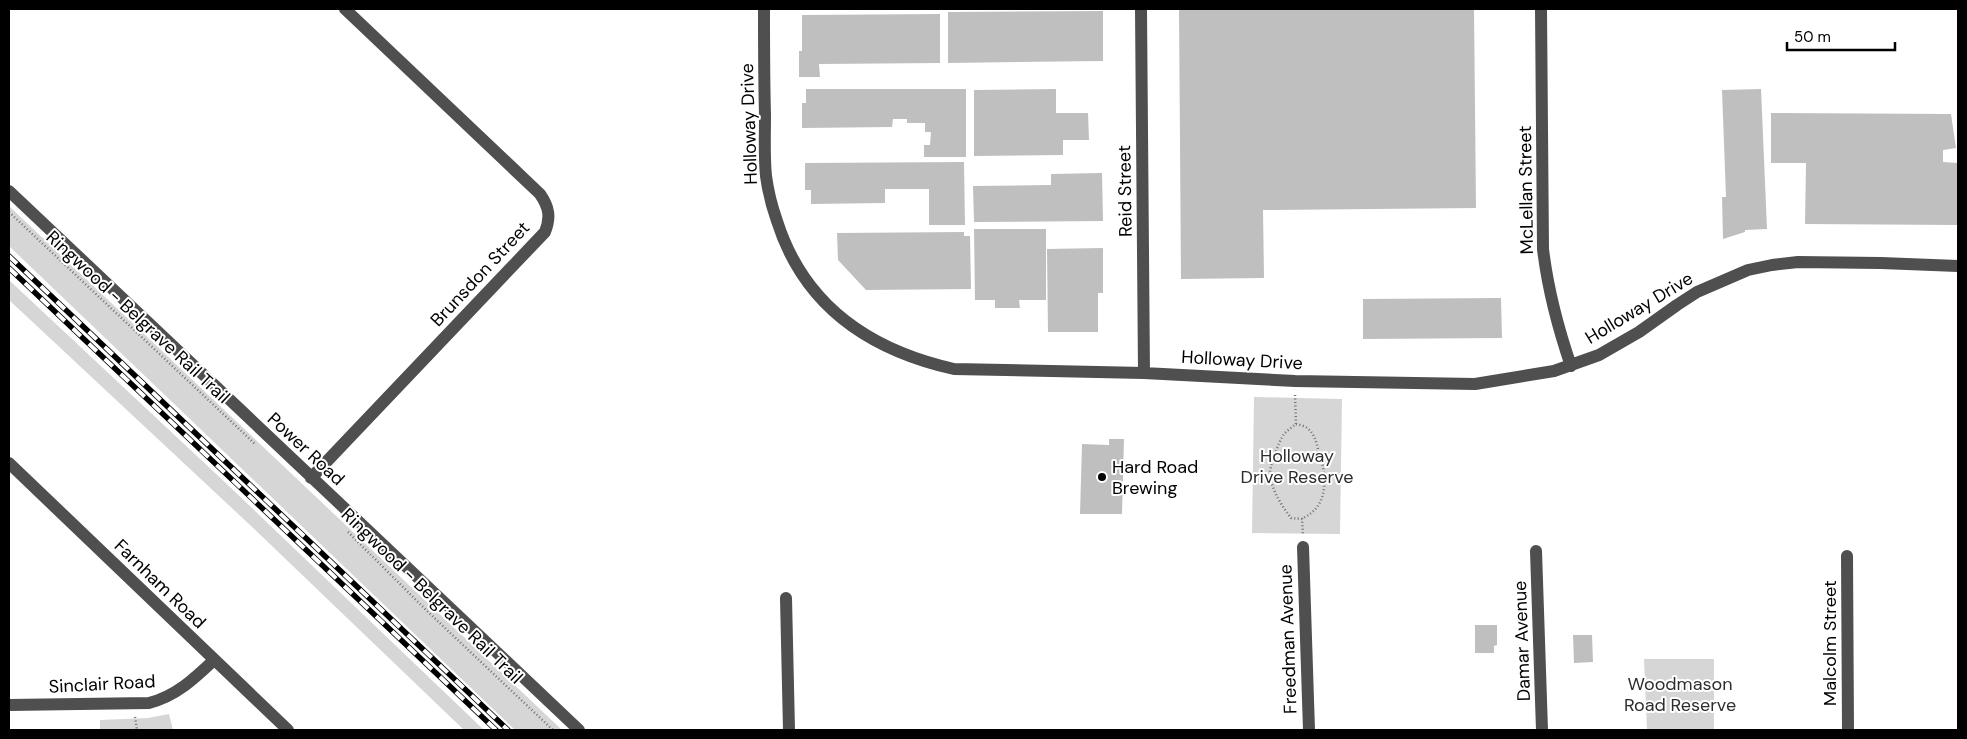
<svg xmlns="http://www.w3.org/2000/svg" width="1967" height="739" viewBox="0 0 1967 739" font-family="'DM Sans',sans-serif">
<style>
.green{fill:#d6d6d6}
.building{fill:#bfbfbf}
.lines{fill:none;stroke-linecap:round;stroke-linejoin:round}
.path{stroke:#717171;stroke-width:2.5;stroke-dasharray:1 2.5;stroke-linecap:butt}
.minor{stroke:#4f4f4f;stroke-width:12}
.rail-casing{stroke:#000;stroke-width:5.5}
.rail{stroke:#fff;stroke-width:4;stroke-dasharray:11;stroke-linecap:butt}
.poi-dot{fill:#000;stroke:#fff;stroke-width:2}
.labels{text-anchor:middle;stroke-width:4;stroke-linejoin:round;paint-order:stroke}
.street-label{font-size:18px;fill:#000;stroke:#fff}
.park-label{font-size:18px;fill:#2d2d2d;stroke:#fff}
.poi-label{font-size:18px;fill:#000;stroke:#fff;text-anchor:start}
</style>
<rect width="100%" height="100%" fill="#fff"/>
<!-- green -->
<path class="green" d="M9,206l553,524h-47l-506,-484z
M9,280l221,207 254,243h-20l-214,-205 -241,-225z
M1254,397l88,2 -2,135 -88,-1z
M1644,659h70v71h-67z
M169,714l4,16h-73v-10l48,-2z"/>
<!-- building -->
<path class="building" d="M1179,9h295l2,199 -213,2 1,68 -83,1z
M1103,11v50l-155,2v-51z
M940,14v49l-121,1 1,13h-21v-26h3v-36z
M806,89h160v68h-42v-12h6l1,-13h-6v-9h-18v-4h-14l-1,8 -90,1v-25h4z
M1056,89v24h32l1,27h-26v15l-89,1v-66z
M1761,89l6,140 -22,1v2l-22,7 -1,-42h4l-4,-107z
M1771,113l180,1 5,34 -13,2v12l15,1v62l-153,-1 1,-61h-35z
M964,162l1,63h-36v-36h-44v14l-74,1v-14h-6v-27z
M1102,173l1,48 -129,1 -1,-36 78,-1v-11z
M974,229h72v71h-27l1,8h-25v-8h-20z
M964,232v4h6l1,53 -105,1 -28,-30 -1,-27z
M1103,248v45h-5v39h-50l-1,-83z
M1501,298l1,40 -139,1v-40z
M1109,439h15l-2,75h-42l2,-70 27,1z
M1475,625h22v20l-3,1v7h-19z
M1573,635h19l1,27 -19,1z"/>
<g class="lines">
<!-- path -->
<path class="path" d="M9,212l246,232
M1295,395l1,29c-4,3 -8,6 -12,10 -5,7 -15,33 -14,41 2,16 12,31 21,43l11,1 1,16
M1296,424c4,1 9,2 11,4 7,5 9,13 11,21 9,24 12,57 -15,69
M348,532l79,79 126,119
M135,717l2,13"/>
<!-- minor -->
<path class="minor" d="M764,9c0,35 0,71 1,106 0,21 -1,41 1,61 2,15 6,31 11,45 27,85 92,129 177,148l190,4 151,8 180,3 79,-13 45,-16 40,-23 38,-27 20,-13 51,-22 24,-5 26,-3 83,1 77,3
M1141,9l3,364
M1541,9l2,240c5,42 14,76 28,117
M9,191l570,539
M9,463l279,267
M311,478l234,-246c6,-15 4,-25 -5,-38l-195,-185
M1303,547l6,183
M1536,551l6,179
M1847,556l1,174
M786,598l3,132
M9,705l140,-2c27,-7 45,-24 65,-43"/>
<!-- rail casing -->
<g class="rail-casing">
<path id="rail" d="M9,256l499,474
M9,268l487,462"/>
</g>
<!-- rail -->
<use href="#rail" class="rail"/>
</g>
<!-- markers -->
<circle class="poi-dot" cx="1102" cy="477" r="5"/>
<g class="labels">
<!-- street labels -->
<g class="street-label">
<text transform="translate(749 124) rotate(-92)" y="6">Holloway Drive</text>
<text transform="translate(1526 190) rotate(-91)" y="6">McLellan Street</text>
<text transform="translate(1125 191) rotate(-91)" y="6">Reid Street</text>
<text transform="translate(480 274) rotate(-47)" y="6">Brunsdon Street</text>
<text transform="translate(1639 308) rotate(-31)" y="6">Holloway Drive</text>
<text transform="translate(138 317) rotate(43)" y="6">Ringwood - Belgrave Rail Trail</text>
<text transform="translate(1242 360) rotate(3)" y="6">Holloway Drive</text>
<text transform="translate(306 449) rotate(43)" y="6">Power Road</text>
<text transform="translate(160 584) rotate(44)" y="6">Farnham Road</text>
<text transform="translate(432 596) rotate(44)" y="6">Ringwood - Belgrave Rail Trail</text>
<text transform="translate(1288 639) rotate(-92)" y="6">Freedman Avenue</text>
<text transform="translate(1522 641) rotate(-92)" y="6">Damar Avenue</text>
<text transform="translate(1830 643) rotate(-90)" y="6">Malcolm Street</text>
<text transform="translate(102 684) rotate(-3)" y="6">Sinclair Road</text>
</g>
<!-- park labels -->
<g class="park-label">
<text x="1297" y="462">Holloway<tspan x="1297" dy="21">Drive Reserve</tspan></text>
<text x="1680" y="690">Woodmason<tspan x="1680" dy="21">Road Reserve</tspan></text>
</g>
<!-- poi labels -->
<g class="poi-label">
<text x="1112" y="473">Hard Road<tspan x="1112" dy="21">Brewing</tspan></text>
</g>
</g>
<!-- border -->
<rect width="1967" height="739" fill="none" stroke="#000000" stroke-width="20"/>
<!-- scale -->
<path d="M1787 42v8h108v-8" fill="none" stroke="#000000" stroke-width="2.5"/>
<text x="1794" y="42" font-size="15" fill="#000000" stroke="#ffffff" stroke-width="4" paint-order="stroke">50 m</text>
</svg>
